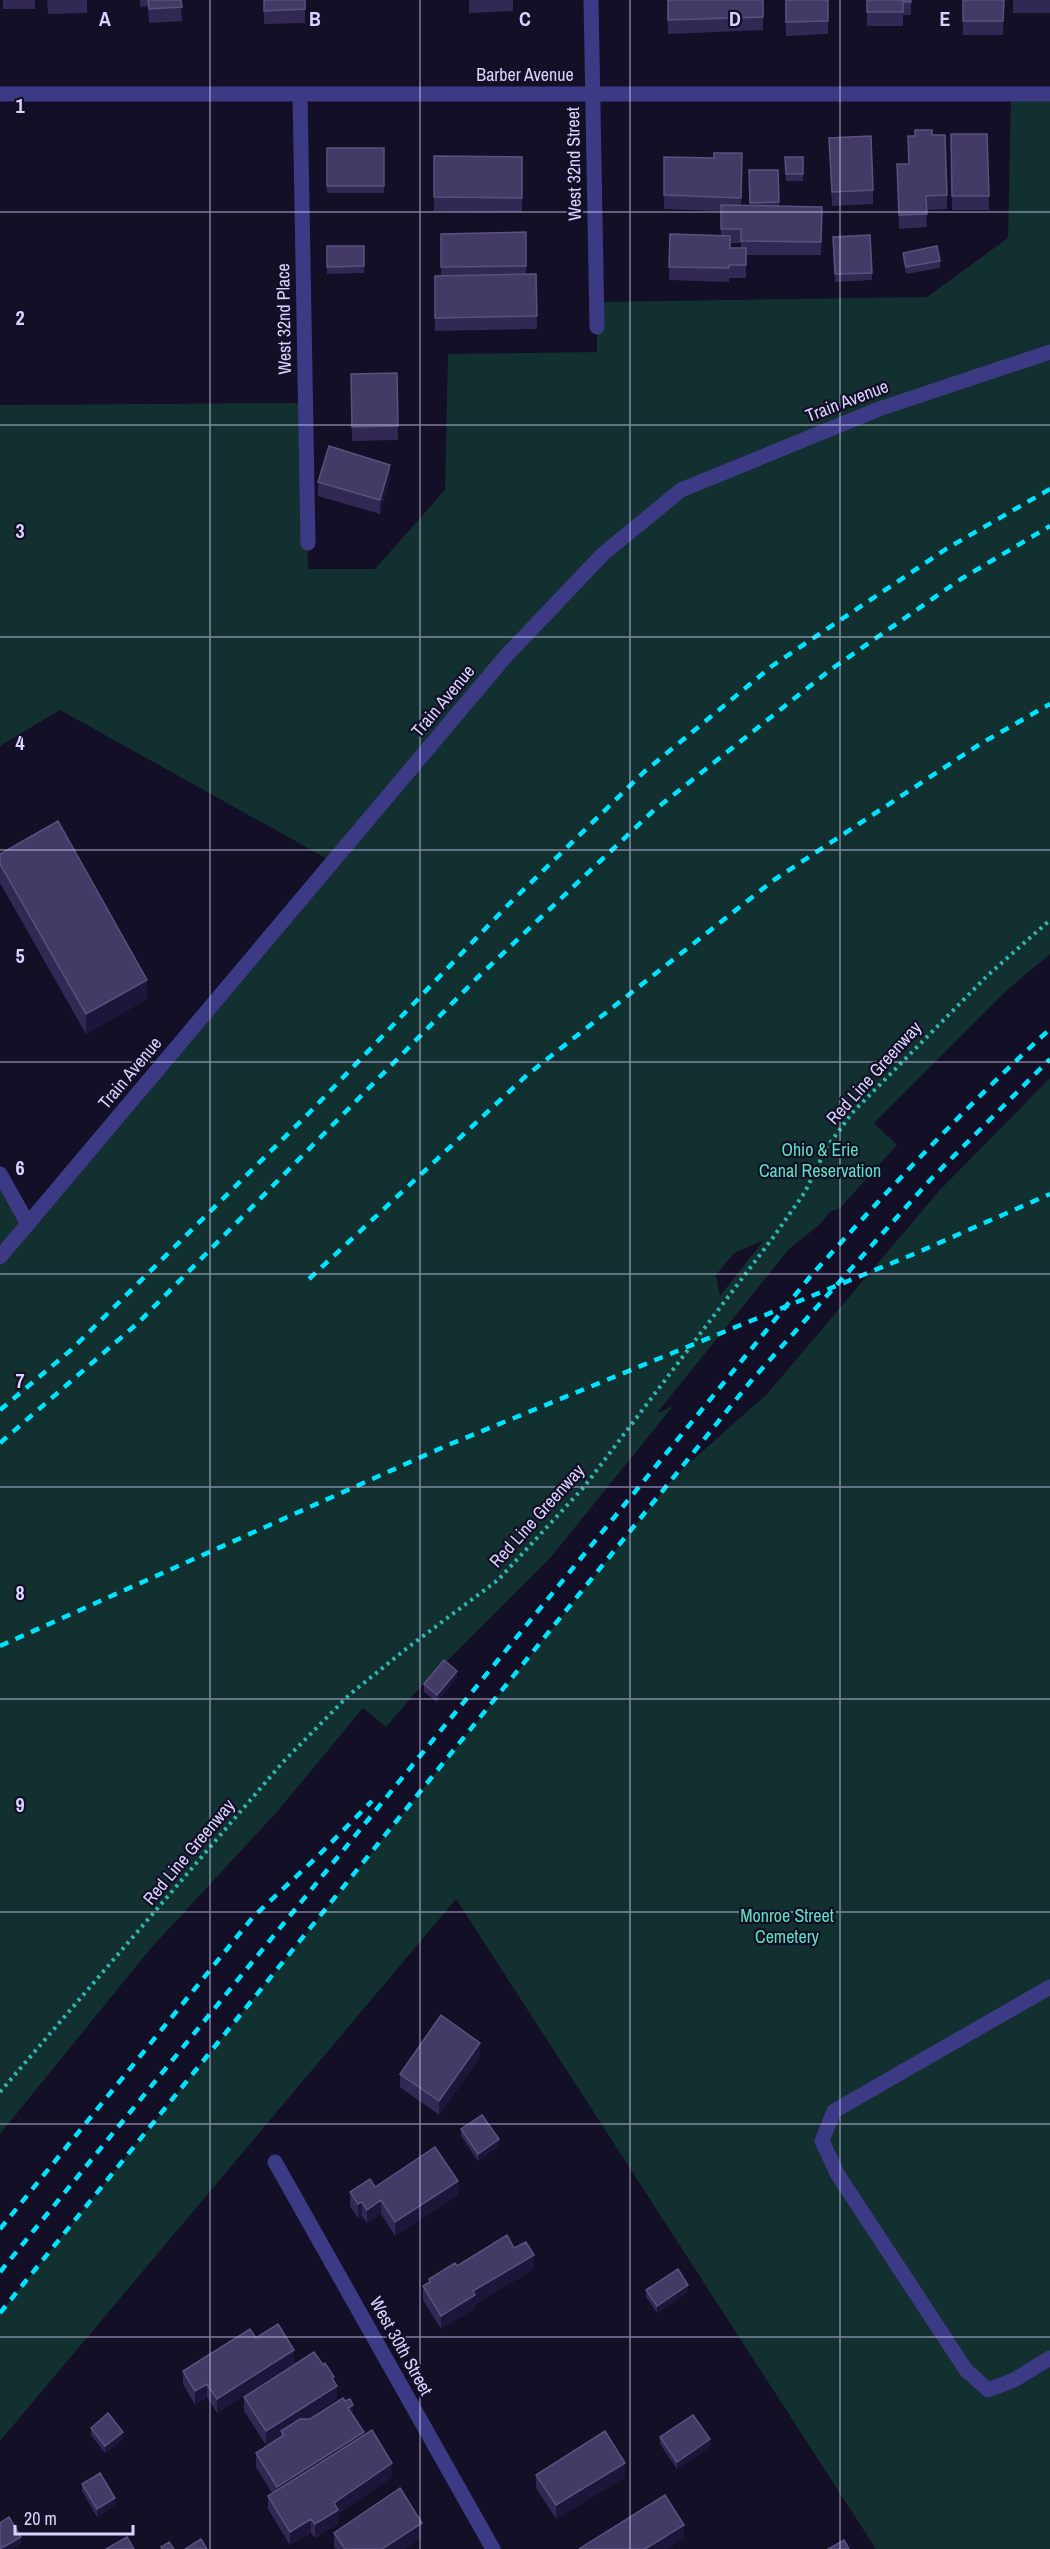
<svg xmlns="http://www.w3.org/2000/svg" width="1050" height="2549" viewBox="0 0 1050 2549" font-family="'Archivo Narrow',sans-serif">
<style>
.green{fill:#12302f;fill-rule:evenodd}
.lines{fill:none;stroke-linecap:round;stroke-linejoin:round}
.path{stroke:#2fb8b0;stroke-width:4;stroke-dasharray:3 4.5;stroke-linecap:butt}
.minor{stroke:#3d3a85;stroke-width:15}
.rail{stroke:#00e5ff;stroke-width:4.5;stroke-dasharray:9 8;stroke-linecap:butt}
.wall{fill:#312854;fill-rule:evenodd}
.shaded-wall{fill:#1d163a}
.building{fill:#433a66;stroke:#5a527e;stroke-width:1.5}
.grid{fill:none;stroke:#d9d4ff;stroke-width:1.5;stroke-opacity:0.55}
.labels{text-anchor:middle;stroke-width:4.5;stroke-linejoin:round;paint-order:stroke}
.street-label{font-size:18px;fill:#d9d4ff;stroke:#130f26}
.park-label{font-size:18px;fill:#5fe0c0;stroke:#130f26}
.grid-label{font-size:20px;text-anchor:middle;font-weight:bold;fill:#d9d4ff;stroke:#130f26;stroke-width:4.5;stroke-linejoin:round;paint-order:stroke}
</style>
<rect width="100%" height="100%" fill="#130f26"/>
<!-- green -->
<path class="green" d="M1011,94h39v860l-44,37 -132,132 23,22 -57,63 -10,4 -11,13 -30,24 -132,164 16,-7 -122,151 -134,134 -31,36 -23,-19 -87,105 -125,135 -151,186v-960l28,50 305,-362 -273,-152 -60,36v-341l305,-2 3,166h67l70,-79 3,-136 149,-2v-50l330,-5 81,-59zM764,1240l-44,56 -4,-21 18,-22z
M1050,1078v1471h-174l-420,-650 -456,542v-128l677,-839 91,-81 170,-201z"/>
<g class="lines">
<!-- path -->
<path class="path" d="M0,2092l283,-330 66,-67 57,-46 92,-69 86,-93 188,-248 33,-47 22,-45 25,-34 135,-137 63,-56"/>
<!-- minor -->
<path class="minor" d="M591,0l6,327
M0,94h1050
M300,94l8,449
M0,1174l28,50
M0,1257l505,-600 98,-103 78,-64 198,-81 171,-57
M1050,1987l-216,124 -12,30 16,34 128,195 22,20 26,-10 36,-22
M275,2162l218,387"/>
<!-- rail -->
<path class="rail" d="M309,1279l218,-204 247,-195 206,-136 70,-40
M0,1410l71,-60 238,-237 198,-207 137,-134 128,-106 174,-117 104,-60
M0,1443l139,-121 338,-344 175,-166 178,-142 131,-91 89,-53
M0,1646l448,-201 466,-191 136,-60
M0,2229l253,-312 65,-61 54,-55
M0,2272l809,-994c77,-86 156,-171 241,-249
M0,2313l751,-932 180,-202 119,-120"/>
</g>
<!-- wall -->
<path class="wall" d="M3,0h32v9h-32z
M47,0h40v13l-39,1z
M140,0h41l1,21 -33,2 -1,-17 -8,1z
M264,0h41v23l-41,1z
M469,0h44v11l-44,2z
M667,0h96v30l-95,4z
M785,0h43v34l-42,2z
M867,0h44v15h-8v11h-36z
M963,0h41l-1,35h-40z
M1013,0h37v13h-37z
M951,134h36l2,76h-37z
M932,135l15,60v14l-21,1 1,17 -28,2 -2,-65h12l-1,-28z
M829,138l44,52v14l-41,2z
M327,148h57v45h-57z
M742,153l-1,52 9,1 -1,-36h29l1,36 43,1 -1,48h-75v23h-17v4l-60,-2 1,-46 51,1v-24l-57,-2v-52l50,1zM730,243h11v5h-11z
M434,156l88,1v55l-88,-1z
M785,157h18v24h-17z
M526,232v42h10l1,55 -102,2v-55h6v-42z
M833,237l39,36v7l-37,2z
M327,246h37v27l-37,1z
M903,253l37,8v7l-34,6 -3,-14z
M397,373l1,67 -46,1 -1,-67z
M390,479l-10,35 -62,-18v-14z
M0,854l147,145 -61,35 -86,-151z
M457,1678l-20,24 -13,-10v-8z
M480,2057l-41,58 -39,-28v-13z
M461,2129l38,17 -21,15 -17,-25z
M375,2187l83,8 -63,41 -14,-22 -14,9 -5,-7 -4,2 -8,-12v-14z
M514,2248l20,21 -59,35v4l-34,21 -18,-29v-14l6,-3v-4l28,-13z
M646,2290l42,2 -31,21 -11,-16z
M256,2338l38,25 -77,50 -10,-16 -12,8 -12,-21v-13z
M334,2382l3,17 -30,20 46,-4 11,20 28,42 -54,37v10l-23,14 -4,-5 -21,12 -22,-36v-13l4,-3 -16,-26v-14l25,-16v-1l-15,9 -22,-34v-14z
M91,2428l32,11 -18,14 -14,-18z
M660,2437l50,10 -33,22 -17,-25z
M536,2475l89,2 -69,42 -20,-31z
M82,2484l33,21 -18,12 -15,-26z
M334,2533l88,4 -18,12h-68l-2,-2z"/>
<!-- shaded-wall -->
<path class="shaded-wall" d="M390,465v14l-10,35v-14z
M147,980v19l-61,35v-20z
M457,1671v7l-20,24v-7z
M480,2043v14l-41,58v-14z
M499,2139v7l-21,15v-7z
M458,2181v14l-63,41v-14z
M381,2200v14l-14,9v-13z
M362,2202v14l-4,2v-14z
M534,2255v14l-59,35v4l-34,21v-13l32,-25z
M688,2285v7l-31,21v-7z
M294,2350v13l-77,50v-14z
M334,2377v10l3,-1v13l-54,35 -2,-3v5l-15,9v-14z
M207,2384v13l-12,8v-14z
M353,2405v13l-5,-10z
M123,2432v7l-18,14v-7z
M364,2432v14l-87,55v-14z
M710,2439v8l-33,22v-7z
M392,2463v14l-54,37v10l-23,14v-14l19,-21z
M625,2463v14l-69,42v-14z
M115,2498v7l-18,12v-8z
M311,2519v14l-21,12v-13z
M422,2523v14l-18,12h-22z
M684,2525v14l-16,10h-23z
M21,2537v7l-8,5h-12z"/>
<!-- building -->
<path class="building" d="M148,0h33l1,7 -33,2z
M264,0h41v9l-41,2z
M668,0h95v17l-95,3z
M786,0h42v21l-42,1z
M867,0h44v2h-8v10h-36z
M963,0h41l-1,21h-40z
M915,130h17v5h13l2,60 -21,1 1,18 -28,1 -2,-51h12l-1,-28h7z
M951,134h36l2,62h-37z
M871,136l2,54 -41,2 -3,-54z
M327,148h57v38h-57z
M714,153h28l-1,45 -77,-3v-38l50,1z
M434,156l88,1v41l-88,-1z
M785,157h18v17h-17z
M749,170h29l1,32 -29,1z
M721,205l101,2 -1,35 -80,-1v-12h-20z
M526,232v34l-85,1v-33z
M670,234l60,2v12h16v17h-17v3l-60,-1z
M870,235l2,38 -37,1 -2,-37z
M327,246h37v20l-37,1z
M937,246l3,15 -34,6 -3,-14z
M536,274l1,42 -102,2v-42z
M397,373l1,53 -46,1 -1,-53z
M329,446l61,19 -10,35 -62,-18z
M58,821l89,159 -61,34 -86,-150v-10z
M444,1660l13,11 -20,24 -13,-11z
M441,2015l39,28 -41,58 -39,-27z
M482,2115l17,24 -21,15 -17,-25z
M435,2147l23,34 -63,41 -14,-22 -14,10 -5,-8 -4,2 -8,-12 20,-13 5,8z
M507,2235l7,13 12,-6 8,13 -61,36 2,4 -34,21 -18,-30 7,-4 -1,-3 26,-16 2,3z
M678,2269l10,16 -31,21 -11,-16z
M278,2324l16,26 -77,49 -10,-15 -12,7 -12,-20 67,-42 6,9z
M314,2352l9,13 2,-2 9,14 -2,1 5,8 -71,45 -22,-34z
M343,2398l2,3 5,-2 3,6 -5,3 16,24 -87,55 -21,-34 28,-18 -3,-4 19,-12h10z
M108,2413l15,19 -18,14 -14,-18z
M693,2415l17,24 -33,23 -17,-25z
M372,2430l20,33 -58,40 4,7 -23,14 -4,-5 -21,13 -22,-36z
M605,2431l20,32 -69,42 -20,-30z
M100,2473l15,25 -18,11 -15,-25z
M400,2488l22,35 -40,26h-37l-11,-16z
M665,2495l19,30 -39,24h-66z
M9,2517l12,20 -21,12v-26z
M127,2537l7,12h-28z
M201,2539l6,10h-22z
M844,2540l5,9h-21z
M169,2542l5,7h-12l-1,-2z"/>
<!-- grid -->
<path class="grid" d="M210,0v2549M420,0v2549M630,0v2549M840,0v2549M0,212h1050M0,425h1050M0,637h1050M0,850h1050M0,1062h1050M0,1274h1050M0,1487h1050M0,1699h1050M0,1912h1050M0,2124h1050M0,2337h1050"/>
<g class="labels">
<!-- street labels -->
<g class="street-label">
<text x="525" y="81">Barber Avenue</text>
<text transform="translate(574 164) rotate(-91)" y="6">West 32nd Street</text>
<text transform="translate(284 319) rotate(-91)" y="6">West 32nd Place</text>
<text transform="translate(847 401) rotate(-21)" y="6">Train Avenue</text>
<text transform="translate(443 701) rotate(-50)" y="6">Train Avenue</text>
<text transform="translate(130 1073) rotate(-50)" y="6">Train Avenue</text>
<text transform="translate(874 1073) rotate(-48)" y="6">Red Line Greenway</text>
<text transform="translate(537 1516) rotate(-48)" y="6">Red Line Greenway</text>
<text transform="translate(189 1852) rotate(-50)" y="6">Red Line Greenway</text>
<text transform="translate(401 2346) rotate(61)" y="6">West 30th Street</text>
</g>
<!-- park labels -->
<g class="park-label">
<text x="820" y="1156">Ohio &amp; Erie<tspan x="820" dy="21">Canal Reservation</tspan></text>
<text x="787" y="1922">Monroe Street<tspan x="787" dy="21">Cemetery</tspan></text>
</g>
</g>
<g class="grid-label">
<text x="105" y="26">A</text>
<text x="315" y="26">B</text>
<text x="525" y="26">C</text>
<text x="735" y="26">D</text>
<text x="945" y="26">E</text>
<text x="20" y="113">1</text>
<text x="20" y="325">2</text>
<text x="20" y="538">3</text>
<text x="20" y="750">4</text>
<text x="20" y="963">5</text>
<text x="20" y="1175">6</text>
<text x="20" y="1388">7</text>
<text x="20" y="1600">8</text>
<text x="20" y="1812">9</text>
</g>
<!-- scale -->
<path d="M15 2525v9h118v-9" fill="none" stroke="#d9d4ff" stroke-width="3"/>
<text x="24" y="2525" font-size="18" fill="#d9d4ff" stroke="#130f26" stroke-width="4.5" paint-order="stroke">20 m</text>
</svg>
